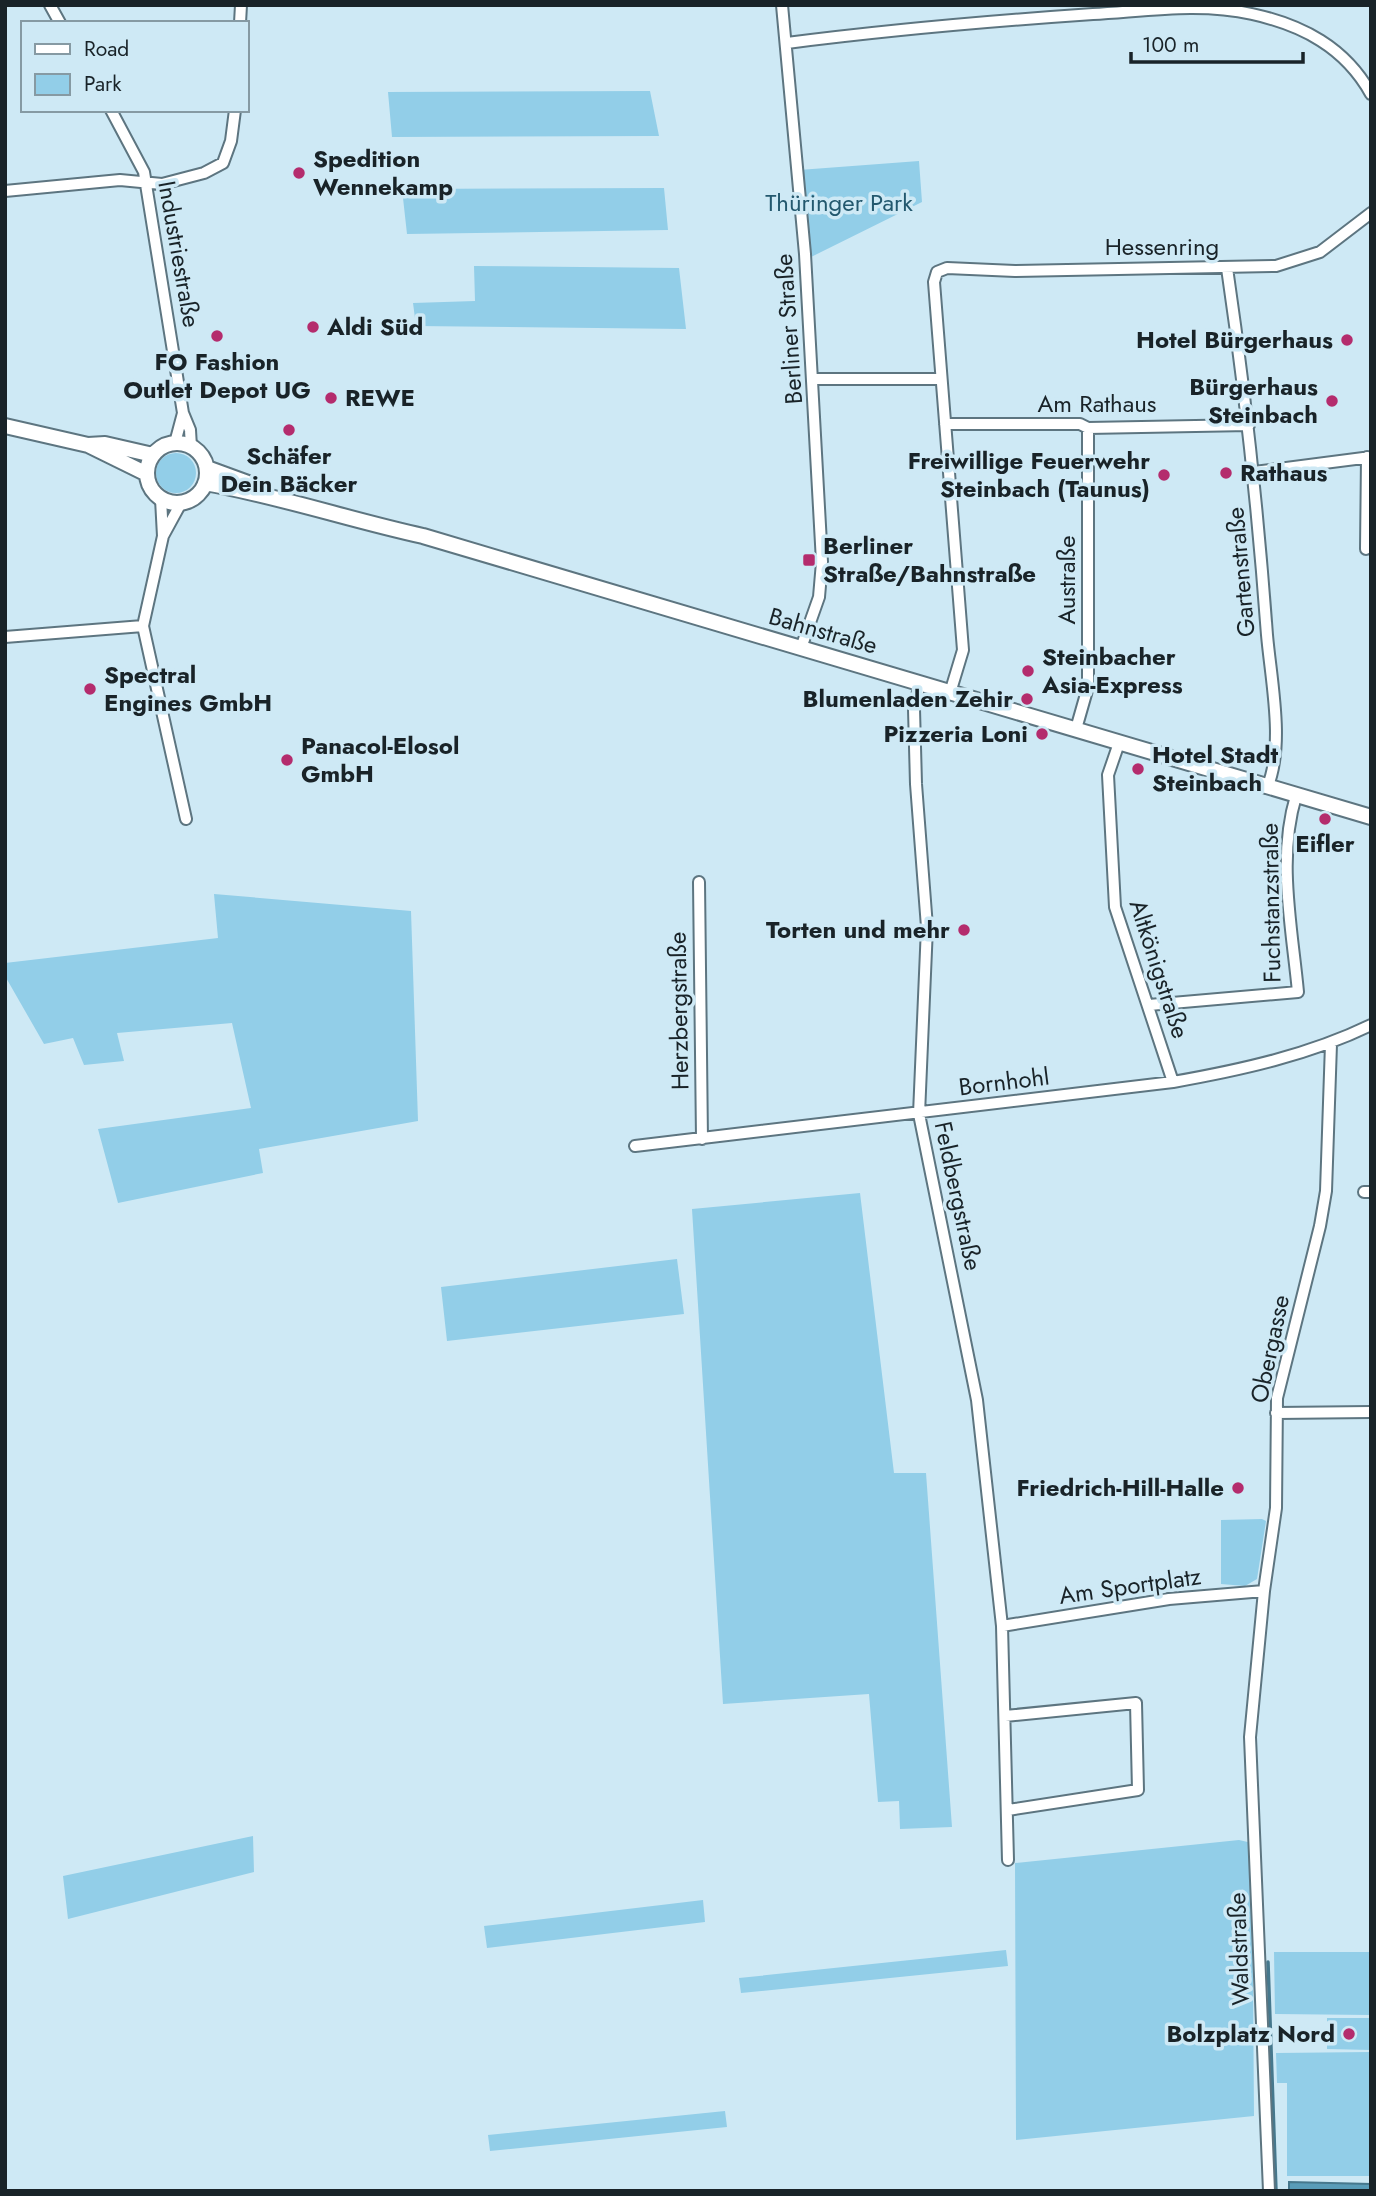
<svg xmlns="http://www.w3.org/2000/svg" width="1376" height="2196" viewBox="0 0 1376 2196" font-family="Jost,sans-serif">
<style>
.green{fill:#92cee8}
.water{fill:#599cb8;stroke:#46788d;stroke-width:2}
.lines{fill:none;stroke-linecap:round;stroke-linejoin:round}
.stream{stroke:#46788d;stroke-width:3.5}
.minor-casing{stroke:#5d7580;stroke-width:14}
.secondary-casing{stroke:#5d7580;stroke-width:18}
.minor{stroke:#fff;stroke-width:10}
.secondary{stroke:#fff;stroke-width:14}
.poi-dot{fill:#b42c6d;stroke:#cee9f5;stroke-width:2.5}
.labels{text-anchor:middle;stroke-width:7;stroke-linejoin:round;paint-order:stroke}
.poi-label{font-size:24px;font-weight:bold;fill:#192328;stroke:#cee9f5;text-anchor:start}
.park-label{font-size:24px;fill:#23586e;stroke:#cee9f5}
.street-label{font-size:24px;fill:#192328;stroke:#cee9f5}
</style>
<rect width="100%" height="100%" fill="#cee9f5"/>
<!-- green -->
<path class="green" d="M650,91l9,45 -267,1 -4,-45z
M919,161l3,41 -115,57 -8,-89z
M664,188l4,42 -261,4 -5,-45z
M474,266l205,2 7,61 -270,-3 -3,-23 62,-2z
M156 473a20 20 0 1 1 40 0a20 20 0 1 1-40 0Z
M214,894l197,17 7,210 -159,28 4,24 -145,30 -20,-74 153,-21 -19,-85 -115,10 7,28 -40,4 -11,-27 -29,6 -39,-68v-13l213,-25z
M860,1193l34,280h32l26,354 -52,2 -1,-28 -21,1 -9,-108 -146,10 -31,-495z
M677,1259l7,55 -237,27 -6,-54z
M1262,1519l4,2 -9,58 -12,7 -24,-2v-64z
M253,1836l1,36 -186,47 -5,-43z
M1239,1840l13,3 2,273 -238,24 -1,-277z
M703,1900l2,22 -218,26 -3,-22z
M1006,1950l2,16 -267,27 -2,-15z
M1274,1952h97v63l-96,-1z
M1327,2018h44v32l-44,-1z
M1371,2052v124h-84v-93h-10l-1,-30z
M725,2111l2,16 -237,24 -2,-16z"/>
<!-- water -->
<path class="water" d="M1289,2182l82,2v7h-82z"/>
<g class="lines">
<!-- stream -->
<path class="stream" d="M1268,1962l8,229"/>
<!-- minor casing -->
<g class="minor-casing">
<path id="minor" d="M50,5l10,18
M782,5l23,249 17,308 -3,35 -18,51
M240,23l1,-18
M787,43c101,-13 204,-22 306,-29 53,-3 107,-12 159,0 50,11 93,33 119,80
M111,110l33,62 39,241 7,17 1,17
M5,191l115,-11 42,4 42,-11 19,-10 8,-22 4,-31
M1227,268c18,122 31,244 40,367 4,46 18,110 0,153
M814,379h125
M945,424h135l8,4 161,-3
M175,443l8,-30
M1254,472l117,-15
M161,499l2,37 -20,90 43,193
M163,536l18,-33
M1366,549l1,-92
M5,637l138,-11
M920,683l-6,26 2,75 11,143 -8,187 58,286 25,226 6,234
M950,693l13,-43 -29,-368 3,-10 10,-4 68,3 261,-5 44,-14 51,-39
M1076,729l12,-42v-259
M1119,743l-11,32 7,132 58,175
M699,882l3,257
M1149,1005l149,-13c-6,-64 -21,-134 -2,-196
M635,1146l538,-64c68,-12 136,-27 198,-57
M1364,1192h7
M1276,1413l95,-1
M1002,1626l167,-27 95,-8
M1005,1716l131,-13 2,87 -130,20
M1269,2191l-19,-454 14,-146 12,-83 1,-110 43,-172 6,-35 5,-147"/>
</g>
<!-- secondary casing -->
<g class="secondary-casing">
<path id="secondary" d="M5,426l83,19 17,-1 48,11
M147 473a30 30 0 1 1 60 0a30 30 0 1 1-60 0Z
M88,445l59,29
M207,468l41,15 13,10
M205,483c74,13 145,37 218,53l948,281"/>
</g>
<!-- minor -->
<use href="#minor" class="minor"/>
<!-- secondary -->
<use href="#secondary" class="secondary"/>
</g>
<!-- markers -->
<g class="poi-dot">
<circle cx="299" cy="173" r="7"/>
<circle cx="313" cy="327" r="7"/>
<circle cx="217" cy="336" r="7"/>
<circle cx="1347" cy="340" r="7"/>
<circle cx="331" cy="398" r="7"/>
<circle cx="1332" cy="401" r="7"/>
<circle cx="289" cy="430" r="7"/>
<circle cx="1226" cy="473" r="7"/>
<circle cx="1164" cy="475" r="7"/>
<rect x="802" y="553" width="14" height="14" rx="3.5"/>
<circle cx="1028" cy="671" r="7"/>
<circle cx="90" cy="689" r="7"/>
<circle cx="1027" cy="699" r="7"/>
<circle cx="1042" cy="734" r="7"/>
<circle cx="287" cy="760" r="7"/>
<circle cx="1138" cy="769" r="7"/>
<circle cx="1325" cy="819" r="7"/>
<circle cx="964" cy="930" r="7"/>
<circle cx="1238" cy="1488" r="7"/>
<circle cx="1349" cy="2034" r="7"/>
</g>
<g class="labels">
<!-- poi labels -->
<g class="poi-label">
<text x="313" y="167">Spedition<tspan x="313" dy="28">Wennekamp</tspan></text>
<text x="327" y="335">Aldi Süd</text>
<text x="1333" y="348" text-anchor="end">Hotel Bürgerhaus</text>
<text x="217" y="370" text-anchor="middle">FO Fashion<tspan x="217" dy="28">Outlet Depot UG</tspan></text>
<text x="1318" y="395" text-anchor="end">Bürgerhaus<tspan x="1318" dy="28">Steinbach</tspan></text>
<text x="345" y="406">REWE</text>
<text x="289" y="464" text-anchor="middle">Schäfer<tspan x="289" dy="28">Dein Bäcker</tspan></text>
<text x="1150" y="469" text-anchor="end">Freiwillige Feuerwehr<tspan x="1150" dy="28">Steinbach (Taunus)</tspan></text>
<text x="1240" y="481">Rathaus</text>
<text x="823" y="554">Berliner<tspan x="823" dy="28">Straße/Bahnstraße</tspan></text>
<text x="1042" y="665">Steinbacher<tspan x="1042" dy="28">Asia-Express</tspan></text>
<text x="104" y="683">Spectral<tspan x="104" dy="28">Engines GmbH</tspan></text>
<text x="1013" y="707" text-anchor="end">Blumenladen Zehir</text>
<text x="1028" y="742" text-anchor="end">Pizzeria Loni</text>
<text x="301" y="754">Panacol-Elosol<tspan x="301" dy="28">GmbH</tspan></text>
<text x="1152" y="763">Hotel Stadt<tspan x="1152" dy="28">Steinbach</tspan></text>
<text x="1325" y="852" text-anchor="middle">Eifler</text>
<text x="950" y="938" text-anchor="end">Torten und mehr</text>
<text x="1224" y="1496" text-anchor="end">Friedrich-Hill-Halle</text>
<text x="1335" y="2042" text-anchor="end">Bolzplatz Nord</text>
</g>
<!-- park labels -->
<g class="park-label">
<text x="839" y="211">Thüringer Park</text>
</g>
<!-- street labels -->
<g class="street-label">
<text x="1162" y="255">Hessenring</text>
<text transform="translate(179 254) rotate(80)" y="8">Industriestraße</text>
<text transform="translate(789 329) rotate(-94)" y="8">Berliner Straße</text>
<text x="1097" y="412">Am Rathaus</text>
<text transform="translate(1241 572) rotate(-95)" y="8">Gartenstraße</text>
<text transform="translate(1067 580) rotate(-90)" y="8">Austraße</text>
<text transform="translate(823 631) rotate(16)" y="8">Bahnstraße</text>
<text transform="translate(1271 903) rotate(-91)" y="8">Fuchstanzstraße</text>
<text transform="translate(1159 969) rotate(72)" y="8">Altkönigstraße</text>
<text transform="translate(679 1011) rotate(-91)" y="8">Herzbergstraße</text>
<text transform="translate(1004 1082) rotate(-7)" y="8">Bornhohl</text>
<text transform="translate(958 1196) rotate(78)" y="8">Feldbergstraße</text>
<text transform="translate(1270 1349) rotate(-78)" y="8">Obergasse</text>
<text transform="translate(1130 1586) rotate(-8)" y="8">Am Sportplatz</text>
<text transform="translate(1239 1949) rotate(-92)" y="8">Waldstraße</text>
</g>
</g>
<!-- border -->
<rect width="1376" height="2196" fill="none" stroke="#192328" stroke-width="14"/>
<!-- legend -->
<rect x="21" y="21" width="228" height="91" fill="#cee9f5" stroke="#869aa3" stroke-width="2"/>
<rect x="35" y="44" width="35" height="10" fill="#ffffff" stroke="#869aa3" stroke-width="2"/>
<text x="84" y="56" font-size="21" fill="#192328">Road</text>
<rect x="35" y="74" width="35" height="21" fill="#92cee8" stroke="#869aa3" stroke-width="2"/>
<text x="84" y="91" font-size="21" fill="#192328">Park</text>
<!-- scale -->
<path d="M1131 52v10h172v-10" fill="none" stroke="#192328" stroke-width="3.5"/>
<text x="1142" y="52" font-size="21" fill="#192328" stroke="#cee9f5" stroke-width="5" paint-order="stroke">100 m</text>
</svg>
